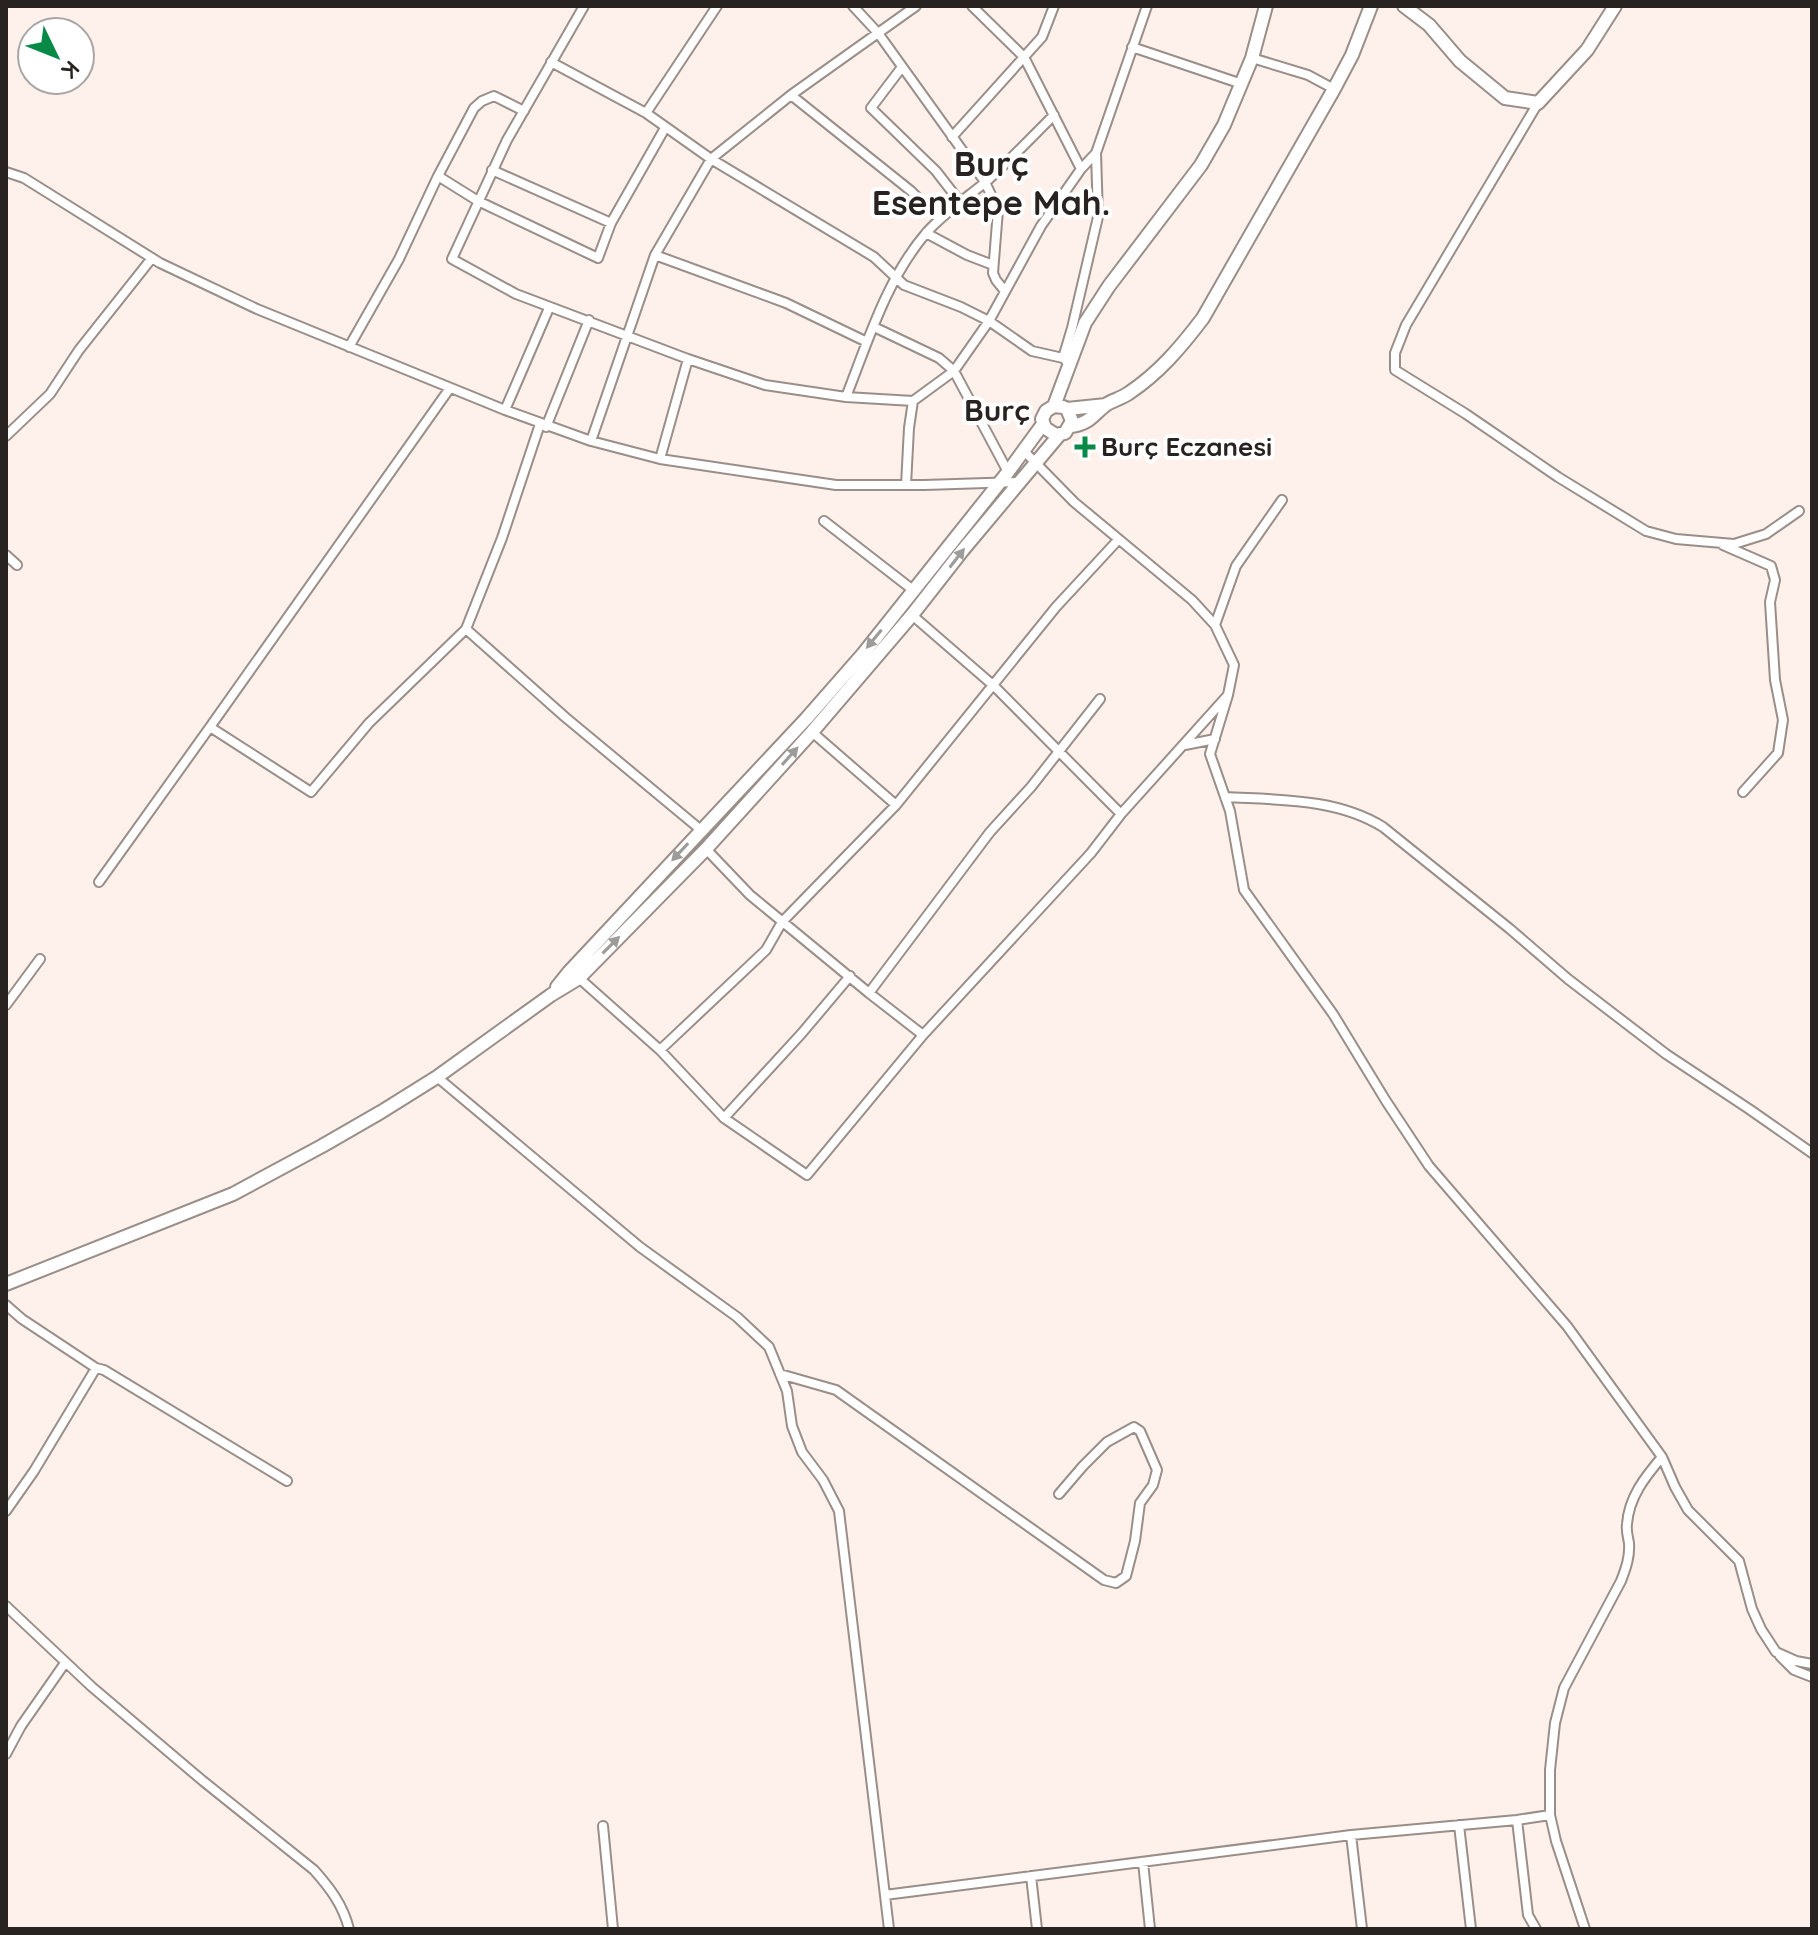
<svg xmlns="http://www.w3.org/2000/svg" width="1818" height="1935" viewBox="0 0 1818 1935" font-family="Quicksand,sans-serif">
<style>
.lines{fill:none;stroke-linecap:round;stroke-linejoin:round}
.street-casing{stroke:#9a8e89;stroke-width:12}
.secondary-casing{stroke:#9a8e89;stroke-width:16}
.street{stroke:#fff;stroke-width:8}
.secondary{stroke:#fff;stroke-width:12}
.oneway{fill:#9e9c9b}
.poi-dot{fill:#088945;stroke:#fff;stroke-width:3}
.labels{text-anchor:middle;stroke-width:8;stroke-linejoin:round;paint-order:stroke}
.poi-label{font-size:26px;font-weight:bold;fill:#282321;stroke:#fff;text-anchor:start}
.quarter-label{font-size:30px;font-weight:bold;fill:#282321;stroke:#fff}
.district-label{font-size:34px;font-weight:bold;fill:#282321;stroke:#fff}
</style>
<rect width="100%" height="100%" fill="#fef0eb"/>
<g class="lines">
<!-- street casing -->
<g class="street-casing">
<path id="street" d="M584,6l-77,134 -55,119 64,35 172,65 77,26 81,12 67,4
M853,6l25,27 107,149 13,28 -5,63 3,7 8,10
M972,6l52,51 57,112
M1132,47l110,37
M1252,58l56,17 26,14
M551,62l95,51 65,46 163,98 30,28 57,22 28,14 43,30 31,7 6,6
M902,67l-31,41 65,63 24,31
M791,95l120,96 28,28
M1538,103l-132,222 -11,28v17l71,44 92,63 88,54 30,8 58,5 32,-10 33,-23
M646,113l71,-107
M952,137l90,-100 12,-31
M492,170l119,53
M6,172l18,6 136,85 97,46 248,101 86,31 69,18 176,26h88l95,-3
M438,176l40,25 120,57 13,-35 54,-95
M926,233l41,22 26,10
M655,255l131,48 81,39
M874,327l65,31 15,13 54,101
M349,347l50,-88 39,-83 36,-68 8,-7 12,-5 30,15
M1063,358l9,-30 26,-111 -2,-64
M846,397c22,-56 41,-119 81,-165 18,-20 41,-35 61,-52 23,-21 44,-43 66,-65
M505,410l44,-102
M546,427l43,-107
M6,436l44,-42 29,-44 73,-92
M591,441l64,-186 56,-96 80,-64 125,-89
M660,459l28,-100
M906,485l3,-57 4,-27 41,-30 35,-50 52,-95 40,-57 15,-16 51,-147
M824,521l89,69
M1723,545l48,21 4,14 -5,22 5,78 8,40 -5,33 -35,39
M6,555l11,10
M912,615l82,71 127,128
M1215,625l21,-59 46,-66
M466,629l36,-91 38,-114
M1228,695l-18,59 20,57 14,79 89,124 53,87 43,65 138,160 95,131c-17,20 -33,40 -35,67 -1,7 1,13 2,19 1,14 -3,25 -8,38l-57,107 -9,35 -5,47v45l6,26 29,88
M210,727l240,-339
M812,732l84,73
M1185,745l30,-6
M1225,797c53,3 112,1 158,30l127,102 58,50 98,75 83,55 63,44
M706,849l44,46 119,98 54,42
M99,882l111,-155 101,65 58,-69 97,-94 99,88 136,113
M850,976l-48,57 -78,85 83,57 116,-140 168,-182 30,-39 107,-119 6,-30 -19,-40 -23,-25 -118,-98 -51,-52
M579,978l81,72 64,68
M869,993l121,-161 41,-45 69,-88
M6,1005l34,-46
M660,1050l106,-100 16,-28 114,-117 160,-198 62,-67
M437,1077l203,170 97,70 32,30 18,44 5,35 10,26 21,28 16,31 50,418
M6,1305l16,14 74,49 8,2 183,111
M780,1374l56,16 268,190 12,3 10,-7 9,-35 5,-38 13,-18 4,-15 -17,-39 -6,-4 -27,15 -24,24 -24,28
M1662,1457l13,30 13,23 51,51 13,48 9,20 15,23 20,9 16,3
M6,1511l28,-40 62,-103
M6,1606l86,81 111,94 111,89c16,18 29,35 35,59
M1780,1656l14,14 18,7
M6,1754l15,-28 44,-63
M1517,1820l11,95 8,14
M1459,1825l12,104
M603,1826l10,103
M1351,1835l11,94
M1143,1862l7,67
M1031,1876l6,53
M885,1895l466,-60 166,-15 33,-5"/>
</g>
<!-- secondary casing -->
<g class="secondary-casing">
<path id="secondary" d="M1404,6l25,19 31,36 45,37 33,5 49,-53 28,-44
M1054,406l31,-83 24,-37 92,-121 23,-40 28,-67 14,-52
M1067,409l5,12 -7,12 -9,2 -11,-7 -3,-9 4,-8 8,-5 9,1 4,2 39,-4
M1071,426c19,-2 22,-12 36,-22 7,-4 15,-6 22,-11 30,-20 52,-46 74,-75l131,-229 18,-34 19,-49
M557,987l12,-15 237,-253 57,-65 145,-182 35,-48
M6,1284l227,-90 89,-48 59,-34 56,-35 114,-82 28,-17 127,-129 106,-117 100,-117 50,-64 98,-117"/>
</g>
<!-- street -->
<use href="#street" class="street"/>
<!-- secondary -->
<use href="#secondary" class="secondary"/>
</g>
<!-- one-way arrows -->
<defs><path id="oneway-solid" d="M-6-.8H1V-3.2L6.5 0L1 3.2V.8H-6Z" transform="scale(2)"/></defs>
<g class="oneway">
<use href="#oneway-solid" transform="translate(957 558) rotate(-52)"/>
<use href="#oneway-solid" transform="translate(874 639) rotate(129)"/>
<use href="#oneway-solid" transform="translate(790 756) rotate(-48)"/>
<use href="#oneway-solid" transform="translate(680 852) rotate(133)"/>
<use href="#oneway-solid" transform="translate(611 945) rotate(-45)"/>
</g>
<!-- markers -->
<path class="poi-dot" d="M1081 435h8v8h8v8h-8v8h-8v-8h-8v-8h8z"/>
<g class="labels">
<!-- poi labels -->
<g class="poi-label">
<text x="1101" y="456">Burç Eczanesi</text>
</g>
<!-- quarter labels -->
<g class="quarter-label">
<text x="997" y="421">Burç</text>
</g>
<!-- district labels -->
<g class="district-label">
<text x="991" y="176">Burç<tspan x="991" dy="39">Esentepe Mah.</tspan></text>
</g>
</g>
<!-- border -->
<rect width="1818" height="1935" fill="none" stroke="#282321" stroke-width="16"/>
<!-- north arrow -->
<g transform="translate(56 56) rotate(133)"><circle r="38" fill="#ffffff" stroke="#a9a7a6" stroke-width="2"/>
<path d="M0-6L14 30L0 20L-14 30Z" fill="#088945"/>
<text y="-12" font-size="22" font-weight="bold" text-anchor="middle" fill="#282321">K</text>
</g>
</svg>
